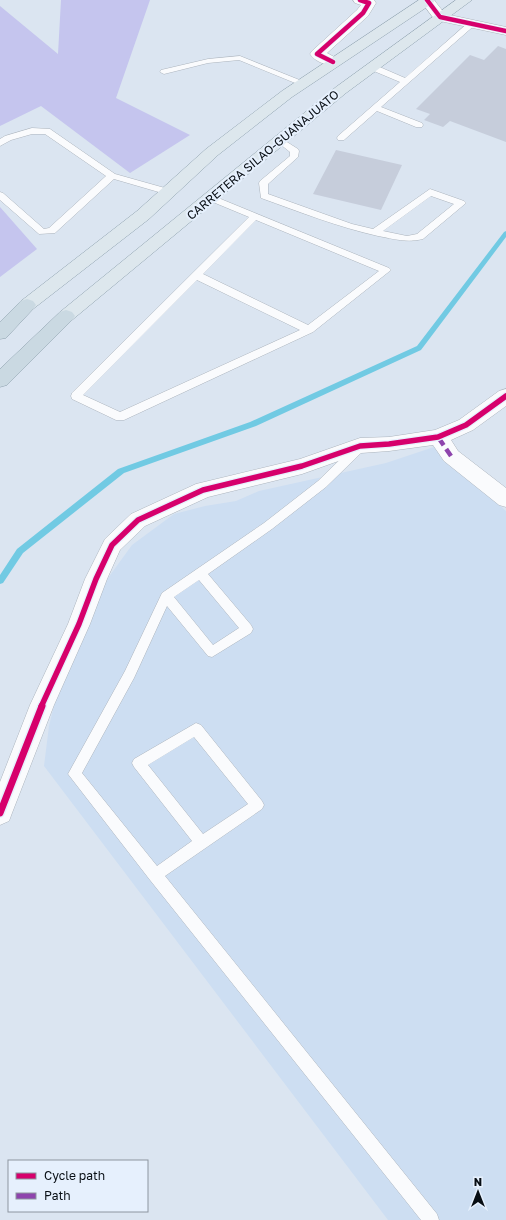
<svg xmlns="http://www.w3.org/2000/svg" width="506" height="1220" viewBox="0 0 506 1220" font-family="'Golos Text',sans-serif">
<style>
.built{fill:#cddef2}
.green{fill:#c5c5ee}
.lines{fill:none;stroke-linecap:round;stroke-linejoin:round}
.stream{fill:#71cae3;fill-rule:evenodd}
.building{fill:#c6cddb}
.lane-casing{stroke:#acb4bd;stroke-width:1}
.street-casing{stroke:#acb4bd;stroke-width:1}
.primary-casing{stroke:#8ea1ae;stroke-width:1}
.highway-casing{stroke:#8ea1ae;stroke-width:1}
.lane{fill:#fafbfd;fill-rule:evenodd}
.street{fill:#fafbfd;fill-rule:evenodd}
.primary{fill:#dde7ed;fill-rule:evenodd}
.highway{fill:#cad9e2;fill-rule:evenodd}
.quiet{stroke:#8e44ad;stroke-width:4.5;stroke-dasharray:10 4.5;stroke-linecap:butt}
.cycleway-far2-casing{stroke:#e6f0fd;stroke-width:6}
.cycleway-far1-casing{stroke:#e6f0fd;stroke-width:8}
.cycleway-casing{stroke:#e6f0fd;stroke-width:10}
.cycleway-far2{stroke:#d6006c;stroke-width:4.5}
.cycleway-far1{stroke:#d6006c;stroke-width:5.5}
.cycleway{stroke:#d6006c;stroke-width:7}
.labels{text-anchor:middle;stroke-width:4;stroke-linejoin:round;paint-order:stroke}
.far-street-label{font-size:12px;fill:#080e14;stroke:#e6f0fd}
</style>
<rect width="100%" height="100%" fill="#dbe5f1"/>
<!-- built -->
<path class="built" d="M434,447l72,64v709h-118l-344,-454 5,-40 13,-53 46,-95 24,-33 42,-31 31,-8 31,-5 23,-10 127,-28z"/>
<!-- green -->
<path class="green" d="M61,0h89l-34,98 74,37 -60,38 -89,-67 -41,20v-120l58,48z
M0,207l37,42 -37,28z"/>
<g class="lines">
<!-- stream -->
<path class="stream" d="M506,231v6l-85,113 -165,76 -132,47 -101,80 -20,30 -3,1v-9l17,-26 101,-80 132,-47 167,-76 87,-114z"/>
</g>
<!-- building -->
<path class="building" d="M498,46l8,3v93l-56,-21 -7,6 -19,-7 6,-6 -14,-5 54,-54 14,5z
M336,150l66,15 -21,45 -68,-16z"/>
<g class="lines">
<!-- lane casing -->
<g class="lane-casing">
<path id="lane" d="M469,22h6l1,2 -95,83 41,16 1,2 -1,2h-6l-39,-16 -33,29h-6l-1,-2 1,-2 62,-54 -31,-13v-4h6l30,13z
M240,56l67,27 -1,2h-6l-61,-25 -31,3 -44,11 -4,-2 1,-2 47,-11z
M32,128l18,1 65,45 57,16 2,2 -5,3 -55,-16 -59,54 -16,1 -39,-34v-8l3,1 41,36 5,-1 57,-52 -61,-42h-13l-21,6 -11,6v-7l5,-3z
M279,137l19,12 1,2 -1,6 -30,27v10l84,30 21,5 57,-40 34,12 2,2 -43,36c-16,4 -29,0 -45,-3 -40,-9 -78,-24 -117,-38l-2,-15 1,-2 30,-25v-4l-15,-12zM431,196l23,8 -37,30 -10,2 -24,-5z
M211,195l178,73 2,2 -78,62 -189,88h-8l-44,-21 -1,-3 1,-3 177,-176 -41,-17 -2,-2zM256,220l123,51 -71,54 -105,-51zM197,280l103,50 -180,82 -37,-17z
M360,443l4,1 1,3 -1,3 -38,37 -54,42 -64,45 43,51 2,4 -2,4 -39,24 -4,-1 -41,-50 -33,72 -52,95 75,93 35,-25 -58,-74 -2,-4 2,-4 62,-36 5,2 61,76 2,4 -2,4 -97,67 272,338 2,6h-18l-271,-340 -82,-106 57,-103 37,-78 102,-70 54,-42 38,-37zM199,580l40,48 -26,17 -39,-48zM194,737l54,67 -45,30 -55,-69z"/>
</g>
<!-- street casing -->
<g class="street-casing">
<path id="street" d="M353,0h21l2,3 -8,13 -41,37 11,6 2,3 -2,3c-9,2 -23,-3 -28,-11l2,-3 45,-41 4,-5 -6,-2z
M420,0h14l11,14 61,13v8l-71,-15z
M506,389v17l-33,24 -22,10 7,11 48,37v19l-7,-2 -55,-44 -11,-16 -44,6 -28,2 -59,21 -94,23 -63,29 -25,24 -13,29 -17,45 -36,81 -42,108 -3,8 -9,4v-43l30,-77 38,-81 17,-45 20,-40 26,-25 65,-30 104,-25 60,-21 29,-1 46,-7 24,-10 40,-29z"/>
</g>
<!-- primary casing -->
<g class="primary-casing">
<path id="primary" d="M419,0h16l-2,3 -141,94 -74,58 -69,64 -116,90 -6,2 -6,-2 -3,-4 3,-4 116,-90 69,-62 76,-58z
M456,0h16l-126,93 -274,227 -6,2 -6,-2 -3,-4 3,-4 276,-225z"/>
</g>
<!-- highway casing -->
<g class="highway-casing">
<path id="highway" d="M27,299l6,2 3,4 -3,4 -27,29 -6,1v-17l21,-21z
M66,310l6,2 3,4 -3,4 -65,65 -7,2v-18l60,-57z"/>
</g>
<!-- lane -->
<use href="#lane" class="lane"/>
<!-- street -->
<use href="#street" class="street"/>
<!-- primary -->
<use href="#primary" class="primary"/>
<!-- highway -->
<use href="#highway" class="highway"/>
<!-- quiet -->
<path class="quiet" d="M438,437l13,19"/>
<!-- cycleway-far2 casing -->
<g class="cycleway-far2-casing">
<path id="cycleway-far2" d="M427,0l13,17 66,14
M333,62l-16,-8 46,-41 6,-10 -9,-3"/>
</g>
<!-- cycleway-far1 casing -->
<g class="cycleway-far1-casing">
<path id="cycleway-far1" d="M41,707l38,-83 17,-45 16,-34 26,-25 65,-30 99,-24 58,-20 29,-2 49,-7 28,-12 40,-29"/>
</g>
<!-- cycleway casing -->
<g class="cycleway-casing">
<path id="cycleway" d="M0,813l42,-107"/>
</g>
<!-- cycleway-far2 -->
<use href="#cycleway-far2" class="cycleway-far2"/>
<!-- cycleway-far1 -->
<use href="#cycleway-far1" class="cycleway-far1"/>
<!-- cycleway -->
<use href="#cycleway" class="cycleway"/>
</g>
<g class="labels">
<!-- far-street labels -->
<g class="far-street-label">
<text transform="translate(263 155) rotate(-40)" y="4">CARRETERA SILAO-GUANAJUATO</text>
</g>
</g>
<!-- legend -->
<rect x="8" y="1160" width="140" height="52" fill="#e6f0fd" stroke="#8d96a0"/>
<rect x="16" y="1173" width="20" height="6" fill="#d6006c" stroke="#8d96a0"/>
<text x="44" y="1180" font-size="12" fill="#080e14">Cycle path</text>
<rect x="16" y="1193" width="20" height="6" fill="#8e44ad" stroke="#8d96a0"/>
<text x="44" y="1200" font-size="12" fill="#080e14">Path</text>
<!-- north arrow -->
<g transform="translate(478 1192)" stroke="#e6f0fd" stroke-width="3" paint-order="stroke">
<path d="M0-3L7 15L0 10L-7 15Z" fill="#080e14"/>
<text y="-6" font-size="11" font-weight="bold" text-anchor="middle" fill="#080e14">N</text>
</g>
</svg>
